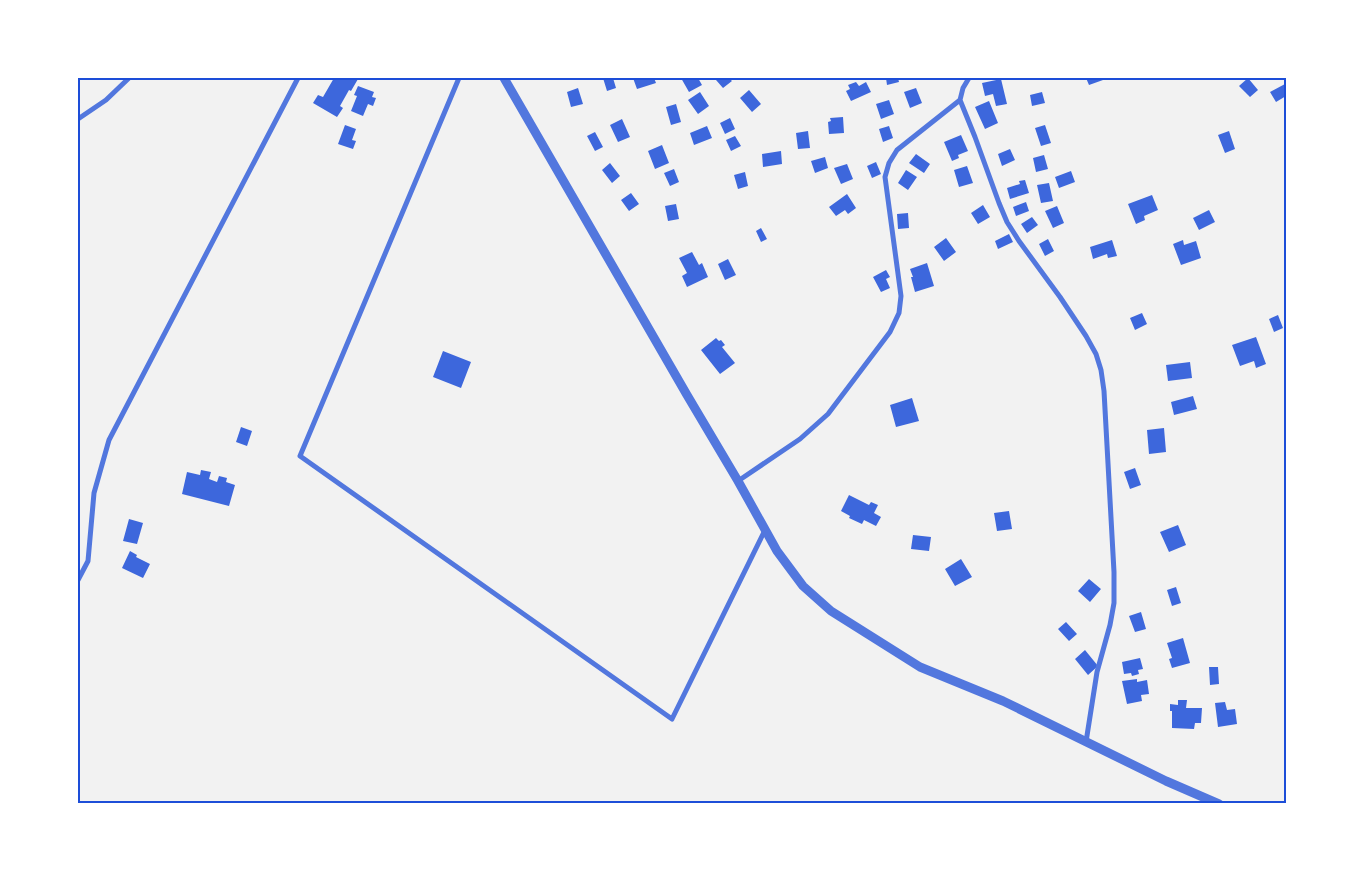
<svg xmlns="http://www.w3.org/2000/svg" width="1364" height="881" viewBox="0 0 1364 881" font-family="'Zilla Slab',serif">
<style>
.building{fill:#3d67dc}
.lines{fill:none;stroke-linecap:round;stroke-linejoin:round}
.minor{stroke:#5277de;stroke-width:5}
.tertiary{stroke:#5277de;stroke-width:9}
.neatline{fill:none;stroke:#1d4ed8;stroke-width:2}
</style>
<rect width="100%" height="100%" fill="#f2f2f2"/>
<!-- building -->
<path class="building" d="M334,78h20l4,1 -7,12 -2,-1 -9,16 3,2 -6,9 -24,-14 5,-8 5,2z
M603,78h10l3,10 -9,3z
M633,78h21l2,5 -19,6z
M681,78h17l4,7 -13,7z
M719,78h10l3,3 -9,7 -7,-8z
M886,78h12l1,4 -12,3z
M1086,78h16l1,2 -14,5z
M1248,78l10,12 -8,7 -11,-11z
M1001,79l6,25 -11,2 -3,-12 -8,2 -3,-13z
M856,82l3,4 7,-4 5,10 -20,9 -5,-10 4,-2 -2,-4z
M1285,84l1,2v4h-1l1,6 -10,6 -6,-10z
M358,86l16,6 -2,5 4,1 -3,8 -5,-2 -5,12 -12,-5 6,-15 -3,-1z
M578,88l5,16 -12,3 -4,-15z
M916,88l6,15 -12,5 -6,-16z
M749,90l12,14 -9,8 -12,-14z
M700,92l9,14 -11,8 -10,-14z
M1042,92l3,11 -13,3 -2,-11z
M889,100l5,14 -13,5 -5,-15z
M989,101l9,22 -13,6 -10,-22z
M676,104l5,18 -10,3 -5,-18z
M843,117l1,16 -15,1 -1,-12 3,-1 -1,-3z
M730,118l5,11 -10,5 -5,-11z
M622,119l8,18 -12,5 -8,-17z
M345,125l11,4 -4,11 4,1 -3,8 -15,-5z
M1045,125l6,18 -10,3 -6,-18z
M707,126l5,12 -18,7 -4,-12z
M889,126l4,12 -10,4 -4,-13z
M808,131l2,17 -12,1 -2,-16z
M1229,131l6,18 -10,4 -7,-18z
M595,132l8,15 -8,4 -8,-15z
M961,135l7,16 -10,4 1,3 -7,3 -8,-19z
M735,136l6,10 -10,5 -5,-11z
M662,145l7,18 -14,6 -7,-18z
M1010,149l5,11 -13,6 -4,-12z
M781,151l1,13 -19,3 -1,-13z
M916,154l14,10 -6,9 -15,-10z
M1044,155l4,14 -12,3 -3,-14z
M825,157l3,11 -13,5 -4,-12z
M876,162l5,12 -9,4 -5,-12z
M610,163l10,13 -8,7 -10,-13z
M847,164l6,15 -12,5 -7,-16z
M967,166l6,17 -14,4 -5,-17z
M674,169l5,13 -9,4 -6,-13z
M906,170l11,7 -9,13 -10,-7z
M1071,171l4,11 -16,6 -4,-11z
M745,172l3,14 -10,3 -4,-14z
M1025,180l4,13 -19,6 -3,-11 13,-4 -1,-3z
M1049,183l4,18 -12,2 -4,-18z
M631,193l8,11 -10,7 -8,-11z
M847,194l9,14 -8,6 -3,-4 -9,6 -7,-9z
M1152,195l6,15 -14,6 1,4 -9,4 -8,-20z
M1026,202l3,9 -13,5 -3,-9z
M676,204l3,15 -11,2 -3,-15z
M983,205l7,12 -12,7 -7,-11z
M1057,206l7,17 -11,5 -8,-17z
M1209,210l6,12 -16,8 -6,-12z
M908,213l1,15 -11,1 -1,-15z
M1032,217l6,8 -11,8 -6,-9z
M761,228l6,11 -6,3 -5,-11z
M1009,234l4,8 -15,7 -3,-8z
M946,238l10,14 -12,9 -10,-14z
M1048,239l6,12 -9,5 -6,-12z
M1112,240l5,16 -9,2 -1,-4 -14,5 -3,-12z
M1183,240l1,5 12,-4 5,17 -20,7 -8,-21z
M692,252l7,13 3,-2 6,14 -21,10 -5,-11 5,-3 -8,-15z
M728,259l8,16 -11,5 -7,-16z
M927,263l7,23 -19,6 -4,-15h2l-3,-8z
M886,270l4,7 -4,2 4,9 -9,4 -8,-15z
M1142,313l5,11 -12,6 -5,-12z
M1278,315l5,13 -9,4 -5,-13z
M1256,337l10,27 -10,4 -2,-7 -14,5 -8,-21z
M716,338l3,3 2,-1 4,5 -3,2 13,16 -15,11 -19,-24z
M443,351l28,11 -10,26 -28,-11z
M1190,362l2,16 -24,3 -2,-16z
M1193,396l4,13 -23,6 -3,-13z
M912,398l7,23 -23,6 -6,-22z
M241,427l11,4 -5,15 -11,-4z
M1164,428l2,24 -17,2 -2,-24z
M1135,468l6,17 -11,4 -6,-17z
M201,470l10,2 -2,7 8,3 2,-6 8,2 -1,4 9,3 -6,21 -47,-12 5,-22 13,3z
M849,495l20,10 2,-3 7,3 -4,8 7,4 -5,9 -12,-6 -2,4 -13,-6 1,-2 -9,-5z
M1009,511l3,18 -15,2 -3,-18z
M129,519l14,4 -6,21 -14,-3z
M1178,525l8,20 -17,7 -9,-20z
M913,535l18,2 -2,14 -18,-2z
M130,551l7,4 -1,2 14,7 -7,14 -21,-10z
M961,559l11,18 -17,9 -10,-17z
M1089,579l12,10 -11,13 -12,-11z
M1176,587l5,16 -9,3 -5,-16z
M1141,612l5,17 -11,3 -6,-16z
M1066,622l11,12 -8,7 -11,-12z
M1183,638l7,25 -18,5 -3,-9 3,-1 -5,-15z
M1085,650l13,16 -10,9 -13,-16z
M1140,658l3,11 -5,1 1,4 -7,2 -1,-3 -7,1 -2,-12z
M1209,667h9l1,17 -9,1z
M1137,679v3l10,-2 2,14 -8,1 1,6 -15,3 -5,-23z
M1178,700h9l-1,8h16l-1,15h-6l-1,6 -22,-1v-17h-2v-7l8,1z
M1225,702l2,8 8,-1 2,15 -19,3 -3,-24z"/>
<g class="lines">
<!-- minor -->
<path class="minor" d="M459,78l-159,378 372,263 93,-189
M969,78l-6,10 -3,12 15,37 24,66 8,19 12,19 41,56 26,39 10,18 5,16 3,21 10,181v31l-4,22 -13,47 -11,70
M78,119l28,-19 23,-22
M738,481l62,-42 28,-25 62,-82 9,-19 2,-17 -16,-119 4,-14 8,-13 63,-50
M78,580l10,-19 6,-68 15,-53 189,-362"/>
<!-- tertiary -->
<path class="tertiary" d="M504,78l183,317 51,86 39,70 26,35 28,25 89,56 83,34 163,80 53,23"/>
</g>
<!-- border -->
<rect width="1364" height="881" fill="none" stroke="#ffffff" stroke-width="158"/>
<rect x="79" y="79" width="1206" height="723" class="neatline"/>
</svg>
